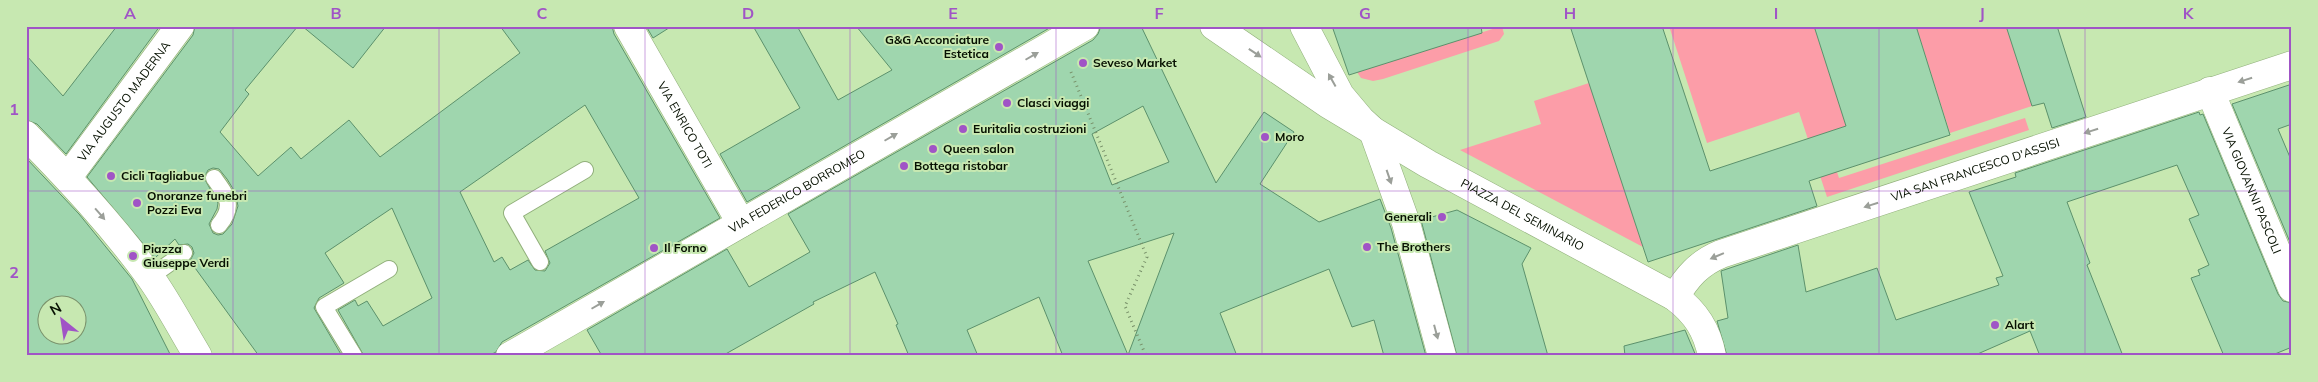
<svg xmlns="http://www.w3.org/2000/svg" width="2318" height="382" viewBox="0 0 2318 382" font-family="Mulish,sans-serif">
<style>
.green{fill:#fc9da8}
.building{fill:#9fd6ae;stroke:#5c916c;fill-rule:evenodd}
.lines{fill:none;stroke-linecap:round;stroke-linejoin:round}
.lane-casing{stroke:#91af7b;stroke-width:18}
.street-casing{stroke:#91af7b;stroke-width:29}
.path{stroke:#789069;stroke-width:3;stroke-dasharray:1 4;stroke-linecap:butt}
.lane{stroke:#fff;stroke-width:16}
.street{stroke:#fff;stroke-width:28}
.oneway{fill:#9b9f99}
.grid{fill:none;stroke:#a054c6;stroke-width:1;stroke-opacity:0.55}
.poi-dot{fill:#a054c6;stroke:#c7e8b1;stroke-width:2}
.labels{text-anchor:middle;stroke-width:4;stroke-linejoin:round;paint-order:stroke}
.poi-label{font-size:12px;font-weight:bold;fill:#061001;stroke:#c7e8b1;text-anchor:start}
.street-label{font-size:12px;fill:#061001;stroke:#c7e8b1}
.neatline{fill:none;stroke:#a054c6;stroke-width:2}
.grid-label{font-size:16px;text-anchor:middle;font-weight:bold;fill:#a054c6}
</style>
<rect width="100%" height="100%" fill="#c7e8b1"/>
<!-- green -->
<path class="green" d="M1502,26l2,8 -5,7 -116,38 -10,2 -12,-3 -4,-6z
M1669,26h145l43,133 -22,7 4,12 186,-60 4,12 -202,67 -28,-85 -92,31z
M1916,26h90l26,80 -82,27z
M1589,83l54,164 -183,-97 81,-26 -7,-23z"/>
<!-- building -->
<path class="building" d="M117,26h43l-94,128 -29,-30 -11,-4v-65l37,41z
M195,26h103l-53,64 4,4 -29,38 38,44 33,-29 10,12 48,-39 31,37 140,-104 -20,-27h112l2,8 106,184 -218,124 -6,10 -8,4h-124l-26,-46 17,-10 3,6 9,-5 16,25 49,-28 -40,-90 -67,45 19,30 -25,15 -5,10 28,48h-83l-69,-95 4,-8 -2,-6 -4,-3 -9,1 -4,-6 -20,19 -68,-81 106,-142zM585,105l54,93 -94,53 5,12 -5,8 -10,-1 -7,-10 -18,10 -8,-13 -8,5 -34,-70zM213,168l6,1 8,10 8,13 3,14 -6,18 -9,10 -5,1 -5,-2 -4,-9 8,-15 1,-6 -14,-25 4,-8z
M302,26h84l-33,42z
M646,26h26l-19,12z
M753,26h44l41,74 54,-30 -36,-44h197l-306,176 -27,-48 80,-46z
M1101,26h40l75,157 48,-71 30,20 -34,52 59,38 61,-23 11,29 35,128h-42l-10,-36 -22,7 -23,-58 -109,44 17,43h-174l-24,-59 -72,33 11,26h-69l-13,-31 2,-1 -23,-52 -62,30 1,2 -92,52h-120l-15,-26 140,-81 22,38 61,-35 -22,-38 305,-174 5,-6zM1143,106l26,56 -57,23 -20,-51zM1174,233l-46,122 -40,-94z
M1332,26h149l1,7 -133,42z
M1570,26h92l48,145 136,-45 -32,-100h102l34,109 -141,46 8,25 -169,56z
M2006,26h51l29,91 -34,11 -8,-25 -12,3z
M2292,84v40l-14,5 14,33v85l-60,-143z
M2199,112l1,3 3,-1 75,180 5,7 9,2v44l-22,9h-46l-33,-78 9,-3 -2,-5 11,-5 -20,-46 10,-4 -22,-50 -110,37 23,61 -3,2 36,91h-83l-10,-25 -57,25h-246l-10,-35 11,-3 -7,-47 77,-26 8,47 71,-24 19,52 103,-35 -3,-7 7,-2 -34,-84 47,-15 -1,-4z
M26,158l53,56 53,65 39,77h-145zM48,304h30v30h-30z
M1457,210l74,38 -9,16 26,92h-91l-36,-136z
M1685,330l11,26h-71l-1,-10z"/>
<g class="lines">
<!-- lane casing -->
<g class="lane-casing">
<path id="lane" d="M214,178c13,18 21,28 5,47
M540,262l-28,-49 73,-43
M150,277l34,-24
M354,356l-30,-49 65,-38"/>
</g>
<!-- street casing -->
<g class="street-casing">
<g id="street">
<path id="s1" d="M628,26l113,197"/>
<path id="s2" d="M1214,26l114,78 100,60 247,133c21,16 32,33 37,59"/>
<path d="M1304,26l36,69 21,25 12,11 33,92 36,133"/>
<path id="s3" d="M2210,91l82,197"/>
<path d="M26,135c44,45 87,91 124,142 18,25 32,53 48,79"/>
<path id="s4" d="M68,177l112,-151"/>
<path id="s5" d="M1675,297c12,-20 24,-34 46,-43l571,-189"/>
<path id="s6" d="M510,356l575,-330"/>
</g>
</g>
<!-- path -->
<path class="path" d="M1071,72l76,185 -22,49 21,50"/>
<!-- lane -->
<use href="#lane" class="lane"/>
<!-- street -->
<use href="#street" class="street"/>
</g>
<!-- one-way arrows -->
<defs><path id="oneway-solid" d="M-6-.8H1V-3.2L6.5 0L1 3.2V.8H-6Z" transform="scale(1.25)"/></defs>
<g class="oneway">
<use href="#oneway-solid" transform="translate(1255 53) rotate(34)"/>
<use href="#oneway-solid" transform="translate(1032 56) rotate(-30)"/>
<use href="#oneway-solid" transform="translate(1332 80) rotate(-119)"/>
<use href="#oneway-solid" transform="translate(2245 80) rotate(162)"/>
<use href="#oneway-solid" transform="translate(2091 131) rotate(162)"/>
<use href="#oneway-solid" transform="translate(891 137) rotate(-30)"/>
<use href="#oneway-solid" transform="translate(1389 177) rotate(71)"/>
<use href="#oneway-solid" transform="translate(1871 205) rotate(162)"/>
<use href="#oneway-solid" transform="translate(100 214) rotate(49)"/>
<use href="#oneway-solid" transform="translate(1717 256) rotate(157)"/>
<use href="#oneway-solid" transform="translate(598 305) rotate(-30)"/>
<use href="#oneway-solid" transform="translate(1436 332) rotate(75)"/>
</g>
<!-- grid -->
<path class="grid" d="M233,26v330M439,26v330M645,26v330M850,26v330M1056,26v330M1262,26v330M1468,26v330M1673,26v330M1879,26v330M2085,26v330M26,191h2266"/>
<!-- markers -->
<g class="poi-dot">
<circle cx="999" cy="47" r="5"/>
<circle cx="1083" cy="63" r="5"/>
<circle cx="1007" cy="103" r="5"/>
<circle cx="963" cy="129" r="5"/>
<circle cx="1265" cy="137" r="5"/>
<circle cx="933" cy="149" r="5"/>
<circle cx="904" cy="166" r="5"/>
<circle cx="111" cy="176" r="5"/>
<circle cx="137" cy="203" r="5"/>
<circle cx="1442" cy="217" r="5"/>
<circle cx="1367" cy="247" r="5"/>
<circle cx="654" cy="248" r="5"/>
<circle cx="133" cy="256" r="5"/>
<circle cx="1995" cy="325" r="5"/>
</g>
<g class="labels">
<!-- poi labels -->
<g class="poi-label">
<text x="989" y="44" text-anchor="end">G&amp;G Acconciature<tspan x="989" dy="14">Estetica</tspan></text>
<text x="1093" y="67">Seveso Market</text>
<text x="1017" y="107">Clasci viaggi</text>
<text x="973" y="133">Euritalia costruzioni</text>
<text x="1275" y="141">Moro</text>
<text x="943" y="153">Queen salon</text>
<text x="914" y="170">Bottega ristobar</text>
<text x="121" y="180">Cicli Tagliabue</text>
<text x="147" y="200">Onoranze funebri<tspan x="147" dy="14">Pozzi Eva</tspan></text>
<text x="1432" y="221" text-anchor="end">Generali</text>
<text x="1377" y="251">The Brothers</text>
<text x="664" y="252">Il Forno</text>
<text x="143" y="253">Piazza<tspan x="143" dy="14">Giuseppe Verdi</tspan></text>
<text x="2005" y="329">Alart</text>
</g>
<!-- street labels -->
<g class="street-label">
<text dy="4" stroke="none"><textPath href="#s4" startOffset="94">VIA AUGUSTO MADERNA</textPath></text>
<text dy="4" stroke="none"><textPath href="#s1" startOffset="114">VIA ENRICO TOTI</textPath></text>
<text dy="4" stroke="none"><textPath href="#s5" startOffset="332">VIA SAN FRANCESCO D'ASSISI</textPath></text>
<text dy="4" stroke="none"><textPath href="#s3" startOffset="108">VIA GIOVANNI PASCOLI</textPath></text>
<text dy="4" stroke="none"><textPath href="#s6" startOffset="331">VIA FEDERICO BORROMEO</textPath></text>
<text dy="4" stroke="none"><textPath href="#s2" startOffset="362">PIAZZA DEL SEMINARIO</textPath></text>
</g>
</g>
<!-- border -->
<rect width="2318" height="382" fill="none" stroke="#c7e8b1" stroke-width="55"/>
<!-- north arrow -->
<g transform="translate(62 320) rotate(330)"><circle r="24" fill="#c7e8b1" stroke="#7a926b"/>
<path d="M0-4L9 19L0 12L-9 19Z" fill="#a054c6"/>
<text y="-8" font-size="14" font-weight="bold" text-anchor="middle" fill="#061001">N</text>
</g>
<rect x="28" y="28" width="2262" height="326" class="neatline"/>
<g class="grid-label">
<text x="130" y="19">A</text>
<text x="336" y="19">B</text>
<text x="542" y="19">C</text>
<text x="748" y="19">D</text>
<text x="953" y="19">E</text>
<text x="1159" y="19">F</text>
<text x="1365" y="19">G</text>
<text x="1570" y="19">H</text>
<text x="1776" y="19">I</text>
<text x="1982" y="19">J</text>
<text x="2188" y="19">K</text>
<text x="14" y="115">1</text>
<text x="14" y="278">2</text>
</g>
</svg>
